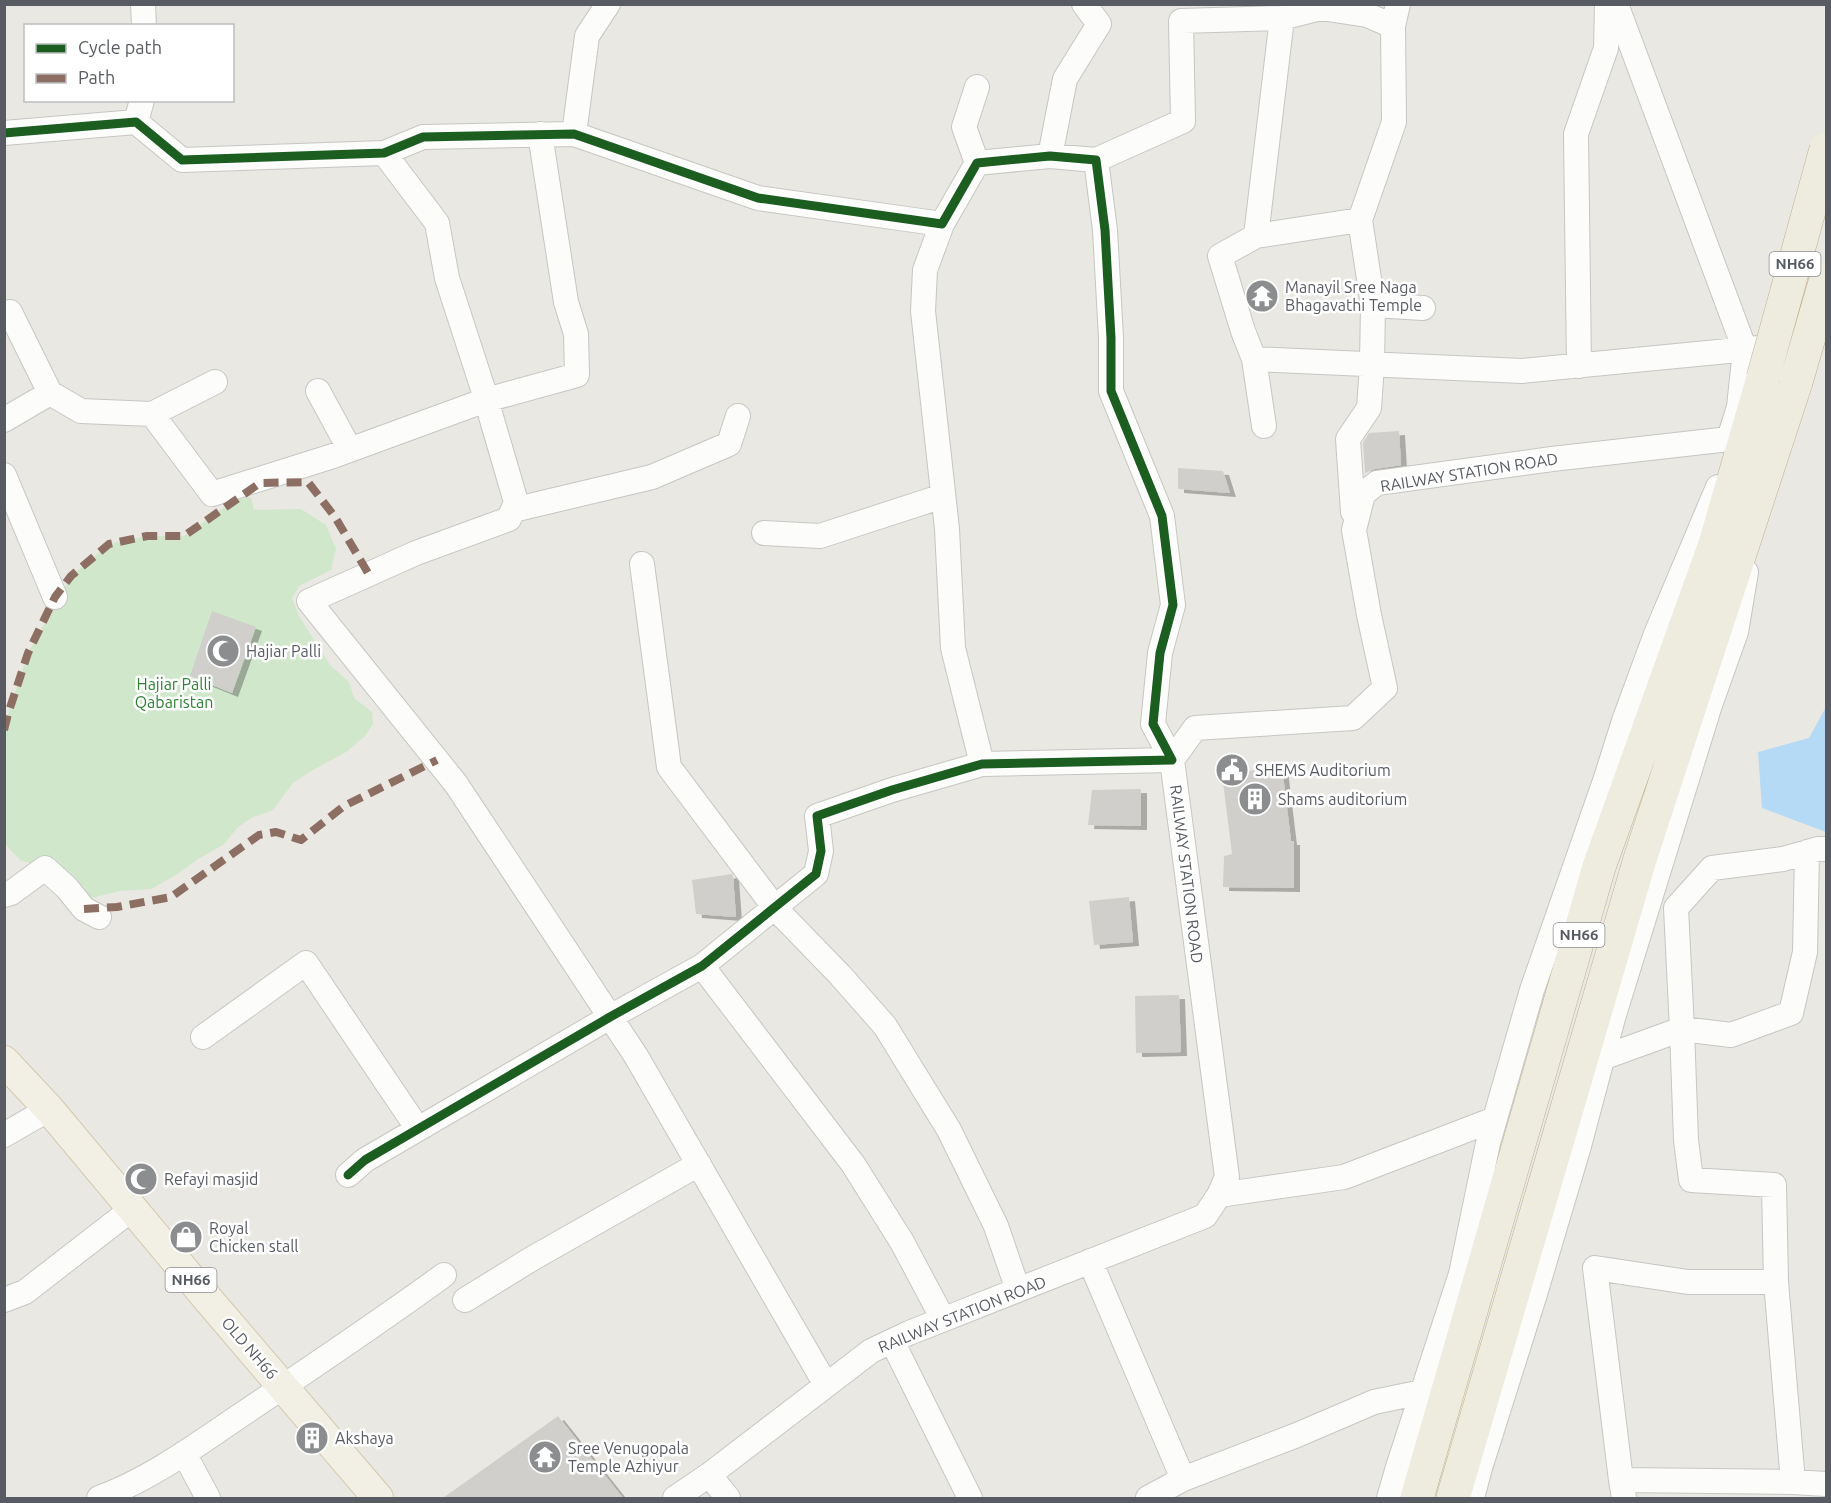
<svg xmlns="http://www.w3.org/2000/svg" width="1831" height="1503" viewBox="0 0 1831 1503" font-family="Ubuntu,sans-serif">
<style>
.green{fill:#d0e7cc}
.water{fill:#b4daf6}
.building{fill:#d0cfcc;filter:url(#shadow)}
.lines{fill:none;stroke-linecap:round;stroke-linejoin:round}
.minor-casing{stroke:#c6c6c5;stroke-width:26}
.major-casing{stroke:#d3c9ae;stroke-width:32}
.highway-casing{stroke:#c1b290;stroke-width:34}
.minor{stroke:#fcfcfb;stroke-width:24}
.major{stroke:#f2f0e5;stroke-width:30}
.highway{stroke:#eeebdf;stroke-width:33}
.highway-bridge-casing{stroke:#c1b290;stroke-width:34;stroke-linecap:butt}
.highway-bridge{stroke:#eeebdf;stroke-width:33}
.quiet{stroke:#8d6e63;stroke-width:8;stroke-dasharray:15 8;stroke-linecap:butt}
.cycleway-casing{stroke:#fff;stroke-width:13}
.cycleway{stroke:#1b5e20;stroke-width:9}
.labels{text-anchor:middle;stroke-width:5;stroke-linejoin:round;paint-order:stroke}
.shield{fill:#fff;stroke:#8a8d91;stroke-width:1.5}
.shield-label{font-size:15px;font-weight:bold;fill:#585c62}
.poi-label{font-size:16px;fill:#585c62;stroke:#fff;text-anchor:start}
.street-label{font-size:16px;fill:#585c62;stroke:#fff}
.park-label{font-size:16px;fill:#2e8333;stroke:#fff}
</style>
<defs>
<filter id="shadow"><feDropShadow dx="6" dy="4" stdDeviation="0" flood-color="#0004"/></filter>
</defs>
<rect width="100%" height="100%" fill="#eae8e2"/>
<!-- green -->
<path class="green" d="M251,497l3,13 47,-1 25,16 10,24 -5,21 -32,16 -7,12 7,18 31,49 19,17 5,16 18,14 1,12 -8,12 -19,16 -33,18 -20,13 -20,27 -20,7 -15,10 -15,18 -25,14 -22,16 -25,14 -32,2 -34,9 -40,-32 -25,-8 -15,-16 -1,-114 4,-16 20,-61 43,-77 38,-32 38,-8h37l54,-38z"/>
<!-- water -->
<path class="water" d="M1826,707v125l-64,-24 -4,-56 51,-14z"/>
<!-- building -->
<path class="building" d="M1399,431l2,34 -26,4 -10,4 -2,-30 6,-10z
M1178,468l45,3 7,22 -52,-4z
M212,611l44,16 -24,66 -42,-17z
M1282,767l9,74h3v47l-71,-1 1,-31 8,-2 -10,-80z
M1141,789v37l-53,-1 4,-35z
M732,874l1,2 3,41 -40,-3 -4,-34z
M1129,897l4,45 -39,3 -5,-44z
M1179,995l2,57 -45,1 -1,-57z
M558,1416l65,82h-180z"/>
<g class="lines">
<!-- minor casing -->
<g class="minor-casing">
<path id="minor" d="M143,4l1,22
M977,87l-13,40 13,36
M136,122l6,-22
M4,133l132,-11 46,38 202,-7 39,-16 151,-3 184,64 184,26 35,-61 73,-7 46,4 9,70 6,108v53l51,125 11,89 -13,48 -7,71 19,36 -190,4 -90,26 -75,26 4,35 -5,23 -114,92 -92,51 -245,143 -17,15
M574,134l13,-98 21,-32
M384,153l53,70 10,55 36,111 33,113 -7,17 -93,34 -107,48 147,183 180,272 190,329
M1050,156l15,-77 34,-55 -15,-20
M1096,160l87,-39 -2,-100 101,-3 39,-10 46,7 26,11
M1360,220l34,-98 -1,-96 5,-22
M942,224l-17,46 -2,41 24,218 6,119 29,116
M1256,236l26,-218
M4,315l6,-3 40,81 31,18 71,3 63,-32
M1254,359l268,12 237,-23
M1579,366l-3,-232 30,-86 1,-44
M318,391l32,59
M152,414l60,80 121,-38 153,-56 91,-25 -1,-41 -10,-32 -26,-168
M4,420l46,-27
M1264,426l-10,-67 -11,-28 -23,-75 36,-20 104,-16 13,85
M4,475l51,122
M513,510l139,-33 77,-33 9,-28
M1353,512l-5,-73 21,-31 3,-43 1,-60 50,3
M764,533l56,3 123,-40
M642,564l27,203 106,141 65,67 45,51 64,104 47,96 22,64
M4,895l7,-2 34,-25 22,20 17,21 15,8
M702,966l151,198 49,78 41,77
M203,1037l103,-74 112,166
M1602,1058l80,-29 -6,-121 36,-40 71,-9 35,-10h8
M4,1135l45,-26
M1219,1195l125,-18 151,-58
M1090,1261l93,218
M1776,1282l17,200
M4,1300l21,-8 107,-83
M465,1300l68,-42 166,-94
M892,1341l78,157
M184,1453l24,45
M709,1475l19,23
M1621,1480l-26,-212 93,14h88l-2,-97 -83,-5 -5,-40 -4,-111 49,6 60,-22 14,-61 2,-100
M99,1498c52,-19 99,-54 145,-85 67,-45 134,-90 200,-138
M675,1498l34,-23 162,-124 38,-18 296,-117 14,-21 8,-18 -55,-417 23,-32 158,-10 32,-30 -16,-73 -15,-85 9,-36 14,-11 175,-24 177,-20 10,-32 6,-57 -129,-346
M1148,1498l35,-19 114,-44 77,-33 48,-10
M1389,1498l9,-31 63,-193 27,-131 44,-153 74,-212 18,-57 32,-87 62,-147
M1472,1498l8,-30 55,-174 44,-148 34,-128 97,-313 26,-73 10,-60
M1624,1498l-3,-18 172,2 33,2"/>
</g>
<!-- major casing -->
<g class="major-casing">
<path id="major" d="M4,1061l45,48 163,195 166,194"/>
</g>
<!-- highway casing -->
<g class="highway-casing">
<path id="highway" d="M1417,1498l182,-631 116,-323 48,-166
M1453,1498l187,-639 156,-477"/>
</g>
<!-- minor -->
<use href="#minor" class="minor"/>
<!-- major -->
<use href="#major" class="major"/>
<!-- highway -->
<use href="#highway" class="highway"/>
<!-- highway-bridge casing -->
<g class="highway-bridge-casing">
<path id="highway-bridge" d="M1763,378l63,-229
M1796,382l30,-103"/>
</g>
<!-- highway-bridge -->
<use href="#highway-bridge" class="highway-bridge"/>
<!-- quiet -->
<path class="quiet" d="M4,730l4,-16 20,-61 27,-56 16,-21 38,-32 38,-8h37l76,-53 48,-1 27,35 33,56
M84,909l33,-2 54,-10 88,-62 17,-3 25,8 43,-34 93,-46"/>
<!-- cycleway casing -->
<g class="cycleway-casing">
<path id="cycleway" d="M4,133l132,-11 46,38 202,-7 39,-16 151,-3 184,64 184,26 35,-61 73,-7 46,4 9,70 6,108v53l51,125 11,89 -13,48 -7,71 19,36 -190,4 -90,26 -75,26 4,35 -5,23 -114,92 -92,51 -245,143 -17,15"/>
</g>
<!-- cycleway -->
<use href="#cycleway" class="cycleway"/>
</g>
<!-- icons -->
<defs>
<g id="temple-disc" transform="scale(1.725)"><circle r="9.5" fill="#8b8d8f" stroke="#fff"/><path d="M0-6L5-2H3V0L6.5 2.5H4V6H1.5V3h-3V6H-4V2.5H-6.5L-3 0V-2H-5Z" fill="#fff"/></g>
<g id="mosque-disc" transform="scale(1.725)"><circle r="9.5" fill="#8b8d8f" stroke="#fff"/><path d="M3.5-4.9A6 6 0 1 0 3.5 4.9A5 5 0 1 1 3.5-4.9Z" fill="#fff"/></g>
<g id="civic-disc" transform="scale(1.725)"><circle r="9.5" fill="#8b8d8f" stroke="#fff"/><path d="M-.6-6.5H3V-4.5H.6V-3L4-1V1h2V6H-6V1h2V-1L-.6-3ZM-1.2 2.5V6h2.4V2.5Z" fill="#fff"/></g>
<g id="building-disc" transform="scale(1.725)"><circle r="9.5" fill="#8b8d8f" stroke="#fff"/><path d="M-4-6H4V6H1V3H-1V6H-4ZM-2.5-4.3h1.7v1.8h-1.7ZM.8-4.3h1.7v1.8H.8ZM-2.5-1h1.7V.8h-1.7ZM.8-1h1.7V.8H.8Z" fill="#fff"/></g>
<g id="shop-disc" transform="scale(1.725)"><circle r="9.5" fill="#8b8d8f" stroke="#fff"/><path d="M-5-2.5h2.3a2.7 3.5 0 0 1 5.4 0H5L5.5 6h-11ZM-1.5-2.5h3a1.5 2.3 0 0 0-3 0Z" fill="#fff"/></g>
</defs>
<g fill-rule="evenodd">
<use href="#temple-disc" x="1262" y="296"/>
<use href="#mosque-disc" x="223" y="651"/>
<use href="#civic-disc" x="1232" y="770"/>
<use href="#building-disc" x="1255" y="799"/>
<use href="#mosque-disc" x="141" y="1179"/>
<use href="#shop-disc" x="186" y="1237"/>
<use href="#building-disc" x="312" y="1438"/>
<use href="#temple-disc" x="545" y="1457"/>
</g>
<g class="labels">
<!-- shield labels -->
<g class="shield">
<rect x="1769.5" y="252" width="51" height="24" rx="4.5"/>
<rect x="1553.5" y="923" width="51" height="24" rx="4.5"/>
<rect x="165.5" y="1268" width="51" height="24" rx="4.5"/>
</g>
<g class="shield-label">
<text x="1795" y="269">NH66</text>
<text x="1579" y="940">NH66</text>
<text x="191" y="1285">NH66</text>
</g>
<!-- poi labels -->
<g class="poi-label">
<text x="1285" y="293">Manayil Sree Naga<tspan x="1285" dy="18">Bhagavathi Temple</tspan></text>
<text x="246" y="657">Hajiar Palli</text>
<text x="1255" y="776">SHEMS Auditorium</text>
<text x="1278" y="805">Shams auditorium</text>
<text x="164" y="1185">Refayi masjid</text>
<text x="209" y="1234">Royal<tspan x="209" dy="18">Chicken stall</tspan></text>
<text x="335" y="1444">Akshaya</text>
<text x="568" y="1454">Sree Venugopala<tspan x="568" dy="18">Temple Azhiyur</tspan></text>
</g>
<!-- street labels -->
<g class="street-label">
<text transform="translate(1469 472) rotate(-9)" y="6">RAILWAY STATION ROAD</text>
<text transform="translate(1187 874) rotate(83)" y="6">RAILWAY STATION ROAD</text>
<text transform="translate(962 1314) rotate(-22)" y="6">RAILWAY STATION ROAD</text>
<text transform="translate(250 1348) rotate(49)" y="6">OLD NH66</text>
</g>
<!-- park labels -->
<g class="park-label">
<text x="174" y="690">Hajiar Palli<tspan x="174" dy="18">Qabaristan</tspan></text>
</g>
</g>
<!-- border -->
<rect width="1831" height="1503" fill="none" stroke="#585c62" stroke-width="12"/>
<!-- legend -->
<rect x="24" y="24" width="210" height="78" fill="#ffffff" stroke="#bcbec0" stroke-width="1.5"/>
<rect x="36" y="44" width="30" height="9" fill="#1b5e20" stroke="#bcbec0" stroke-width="1.5"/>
<text x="78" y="54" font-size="18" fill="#585c62">Cycle path</text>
<rect x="36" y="74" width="30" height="9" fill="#8d6e63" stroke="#bcbec0" stroke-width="1.5"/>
<text x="78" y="84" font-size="18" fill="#585c62">Path</text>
</svg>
